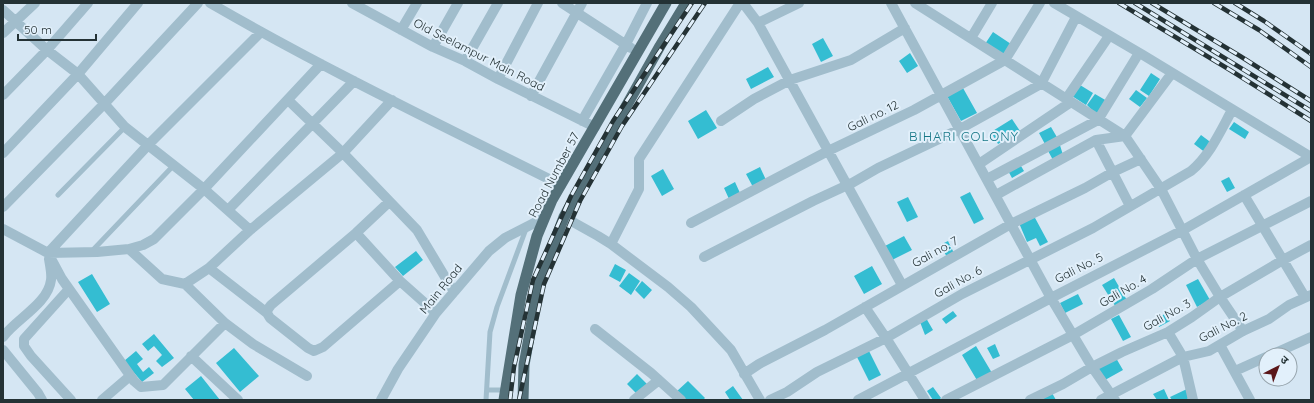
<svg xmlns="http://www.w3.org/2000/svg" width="1314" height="403" viewBox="0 0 1314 403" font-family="Quicksand,'Noto Sans Devanagari',sans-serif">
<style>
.building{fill:#34bdd2}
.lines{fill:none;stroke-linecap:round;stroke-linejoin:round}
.service{stroke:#a1bdcc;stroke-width:5}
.minor{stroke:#a1bdcc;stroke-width:10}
.primary{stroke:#547079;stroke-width:11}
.rail-casing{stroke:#243235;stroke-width:4.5}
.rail{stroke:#e2f0fb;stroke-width:3;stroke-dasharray:9;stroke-linecap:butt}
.labels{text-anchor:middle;stroke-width:4;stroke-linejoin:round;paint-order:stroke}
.street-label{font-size:12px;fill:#243235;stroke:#e2f0fb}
.neighbourhood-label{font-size:13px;letter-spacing:1px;fill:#167786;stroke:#e2f0fb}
</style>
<rect width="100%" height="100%" fill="#d5e6f3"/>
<!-- building -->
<path class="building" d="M993,32l18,12 -8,12 -18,-12z
M823,38l10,18 -12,6 -9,-18z
M910,53l8,13 -11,7 -8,-12z
M768,67l6,10 -23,12 -5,-10z
M1151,73l9,6 -11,17 -9,-6z
M1080,85l13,8 -7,12 -14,-9z
M963,88l14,25 -16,8 -14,-25z
M1136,90l11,8 -7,9 -11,-8z
M1095,94l12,7 -9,15 -11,-11z
M706,110l11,18 -19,11 -10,-18z
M1012,119l8,12 -22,13 -7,-12z
M1234,122l15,10 -4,7 -16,-10z
M1051,127l7,12 -12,7 -7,-13z
M1201,135l12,9 -7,9 -12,-9z
M1059,142l4,13 -10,5 -6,-11z
M1018,161l6,10 -12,7 -6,-11z
M760,167l6,13 -13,7 -7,-13z
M663,169l11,20 -12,7 -11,-20z
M1229,177l6,11 -8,4 -6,-11z
M735,182l5,11 -11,6 -5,-11z
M970,192l14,27 -10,5 -14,-27z
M908,197l10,20 -11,5 -10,-20z
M1034,216l14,26 -8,4 -4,-8 -9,4 -8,-19z
M904,236l8,14 -20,10 -7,-14z
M948,241l6,12 -7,4 -7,-12z
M416,251l7,9 -20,16 -8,-9z
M615,264l11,6 -6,12 -11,-6z
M872,266l10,18 -18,10 -10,-18z
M629,273l11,8 -9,14 -12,-9z
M92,274l18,30 -13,8 -19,-30z
M1114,278l14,24 -11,7 -15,-24z
M1198,279l12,21 -13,7 -11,-22z
M642,281l10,9 -8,9 -9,-9z
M1078,294l5,10 -18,9 -5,-10z
M953,311l4,5 -11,8 -4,-5z
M1166,313l4,8 -11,6 -4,-7z
M1119,315l12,22 -8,4 -12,-22z
M926,318l7,12 -8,5 -5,-13z
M154,334l20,24 -12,9 -6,-6 6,-6 -8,-9 -6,5 -6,-7z
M995,344l5,12 -7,3 -6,-11z
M976,346l16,27 -14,9 -16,-27z
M234,348l25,28 -19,16 -24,-29z
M136,351l7,8 -6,5 6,8 6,-5 5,6 -12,9 -18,-21z
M869,351l12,24 -12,6 -12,-24z
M1116,358l7,12 -18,10 -7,-12z
M637,374l10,10 -10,10 -10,-10z
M201,376l19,24h-26l-9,-11z
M688,381l17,17 -2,2h-18l-9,-8z
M733,386l10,14h-13l-5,-8z
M933,387l8,11 -2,2h-6l-6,-9z
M1164,389l5,11h-12l-4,-6z
M1187,389l4,8 -6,3h-13l-2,-3z
M1052,393l4,7h-17z"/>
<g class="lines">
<!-- service -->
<path class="service" d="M58,195l67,-68
M91,252l83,-87
M487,390h19
M486,400l4,-68 7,-25 29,-78"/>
<!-- minor -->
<path class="minor" d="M210,3c114,66 233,123 351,182
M352,3l81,44 32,14 33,18 97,48
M562,3l69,45
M743,3l15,20 144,262
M891,3l160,295 41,69 23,33
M915,3l210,133 36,53 36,70 23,38 23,34
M1054,3l89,52 168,102
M3,10l44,40 31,24 47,53 79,62 46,41 -41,38 -24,16
M758,23l41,-20
M401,30l16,-27
M3,33l32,-30
M971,38l21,-35
M433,47l25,-44
M465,61l33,-58
M498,79l40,-76
M3,95l44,-45 41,-47
M531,96l51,-93
M1066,99l43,-63
M288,100l55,53 74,77 37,62
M582,121l44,-77 21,-41
M721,121l33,-22 36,-19 61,-20 54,-32
M1096,140l34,66
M3,153l75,-79 60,-71
M979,164l92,-62
M987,179l111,-59 41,-67
M996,195l100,-55 29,-4 47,-63
M1244,195l61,102
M3,207l102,-104 93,-100
M228,210l126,-129
M564,217l34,19 13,8 57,43 23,20 40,43 29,50
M691,223l137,-72 86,-41 91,-50 35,-57
M3,229l45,24 49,-1 32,-3 14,-4 11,-6 50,-50 117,-125
M249,231l94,-78 49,-53
M356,233l44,48 36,32
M611,244l28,-55v-30l101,-156
M129,249l33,30 23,5 40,39 28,21 54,32
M48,253l101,-109 112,-112
M48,253l14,26 72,102 7,6 22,-2 62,-62
M704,257l109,-56 39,-18 26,-15 82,-39 81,-45 35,-67
M209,268l58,45 3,5 38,30 6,3 9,-4 77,-66
M69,289l-45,50v7l7,10 40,44
M865,307l21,31 39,62
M267,313l1,-4 3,-4 85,-72 33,-31
M595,329l56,44 30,27
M1168,332l15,25 10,43
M3,337c13,-18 45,-33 48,-57 1,-6 -1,-15 -2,-21
M1220,345l30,55
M3,350l35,43 4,7
M1271,355l40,-18
M191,356l47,44
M1235,371l31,-14
M744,374l15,-10 66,-34 186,-106 74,-36 28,-16 28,-13
M102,400l28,-24
M381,400l17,-31 38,-56 53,-62 16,-13 39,-20
M634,400l25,-20
M770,400l17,-8 30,-20 69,-34 76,-44 131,-66 98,-57c19,-16 29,-39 41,-61
M858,400l193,-102 132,-68 128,-73
M946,400l127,-65 79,-46 45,-30 114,-58
M1030,400l33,-16 29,-17 30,-15 46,-20 24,-15 28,-20 63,-37 28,-15
M1101,400l82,-43 26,-6 34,-20 26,-12 20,-14 22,-10"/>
<!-- primary -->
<path class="primary" d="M504,400l17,-105 16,-59 15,-36 114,-197
M523,400l1,-35 15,-82 25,-66 96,-171 26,-43"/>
<!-- rail casing -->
<g class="rail-casing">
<path id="rail" d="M1119,3l111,67 81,51
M1135,3l176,108
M1152,3l88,53 71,45
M1214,3l45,27 52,37
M1235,3l29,18 47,33
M510,400l4,-33 19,-87 38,-84 42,-75 79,-118
M519,400l25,-116 36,-83 42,-75 83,-123"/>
</g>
<!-- rail -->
<use href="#rail" class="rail"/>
</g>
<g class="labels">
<!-- street labels -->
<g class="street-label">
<text transform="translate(479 55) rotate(27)" y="4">Old Seelampur Main Road</text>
<text transform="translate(873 116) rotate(-26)" y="4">Gali no. 12</text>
<text transform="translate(554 175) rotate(-62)" y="4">Road Number 57</text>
<text transform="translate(935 252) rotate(-29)" y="4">Gali no. 7</text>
<text transform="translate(1079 268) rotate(-27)" y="4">Gali No. 5</text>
<text transform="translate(958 282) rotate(-29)" y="4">Gali No. 6</text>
<text transform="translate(441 289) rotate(-51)" y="4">Main Road</text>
<text transform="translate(1123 291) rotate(-30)" y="4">Gali No. 4</text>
<text transform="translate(1167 315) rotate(-29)" y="4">Gali No. 3</text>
<text transform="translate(1223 327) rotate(-27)" y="4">Gali No. 2</text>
</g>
<!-- neighbourhood labels -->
<g class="neighbourhood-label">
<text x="964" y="141">BIHARI COLONY</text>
</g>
</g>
<!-- border -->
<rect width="1314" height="403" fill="none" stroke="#243235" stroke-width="8"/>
<!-- north arrow -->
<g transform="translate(1278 367) rotate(42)"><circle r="19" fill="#e2f0fb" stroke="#96a4ac"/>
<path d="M0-3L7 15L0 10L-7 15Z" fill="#5a1619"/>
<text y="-6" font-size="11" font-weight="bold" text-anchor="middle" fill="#243235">उ</text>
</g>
<!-- scale -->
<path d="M18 34v6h78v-6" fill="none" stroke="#243235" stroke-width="2"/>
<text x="24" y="34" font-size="12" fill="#243235" stroke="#e2f0fb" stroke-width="3" paint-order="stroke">50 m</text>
</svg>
